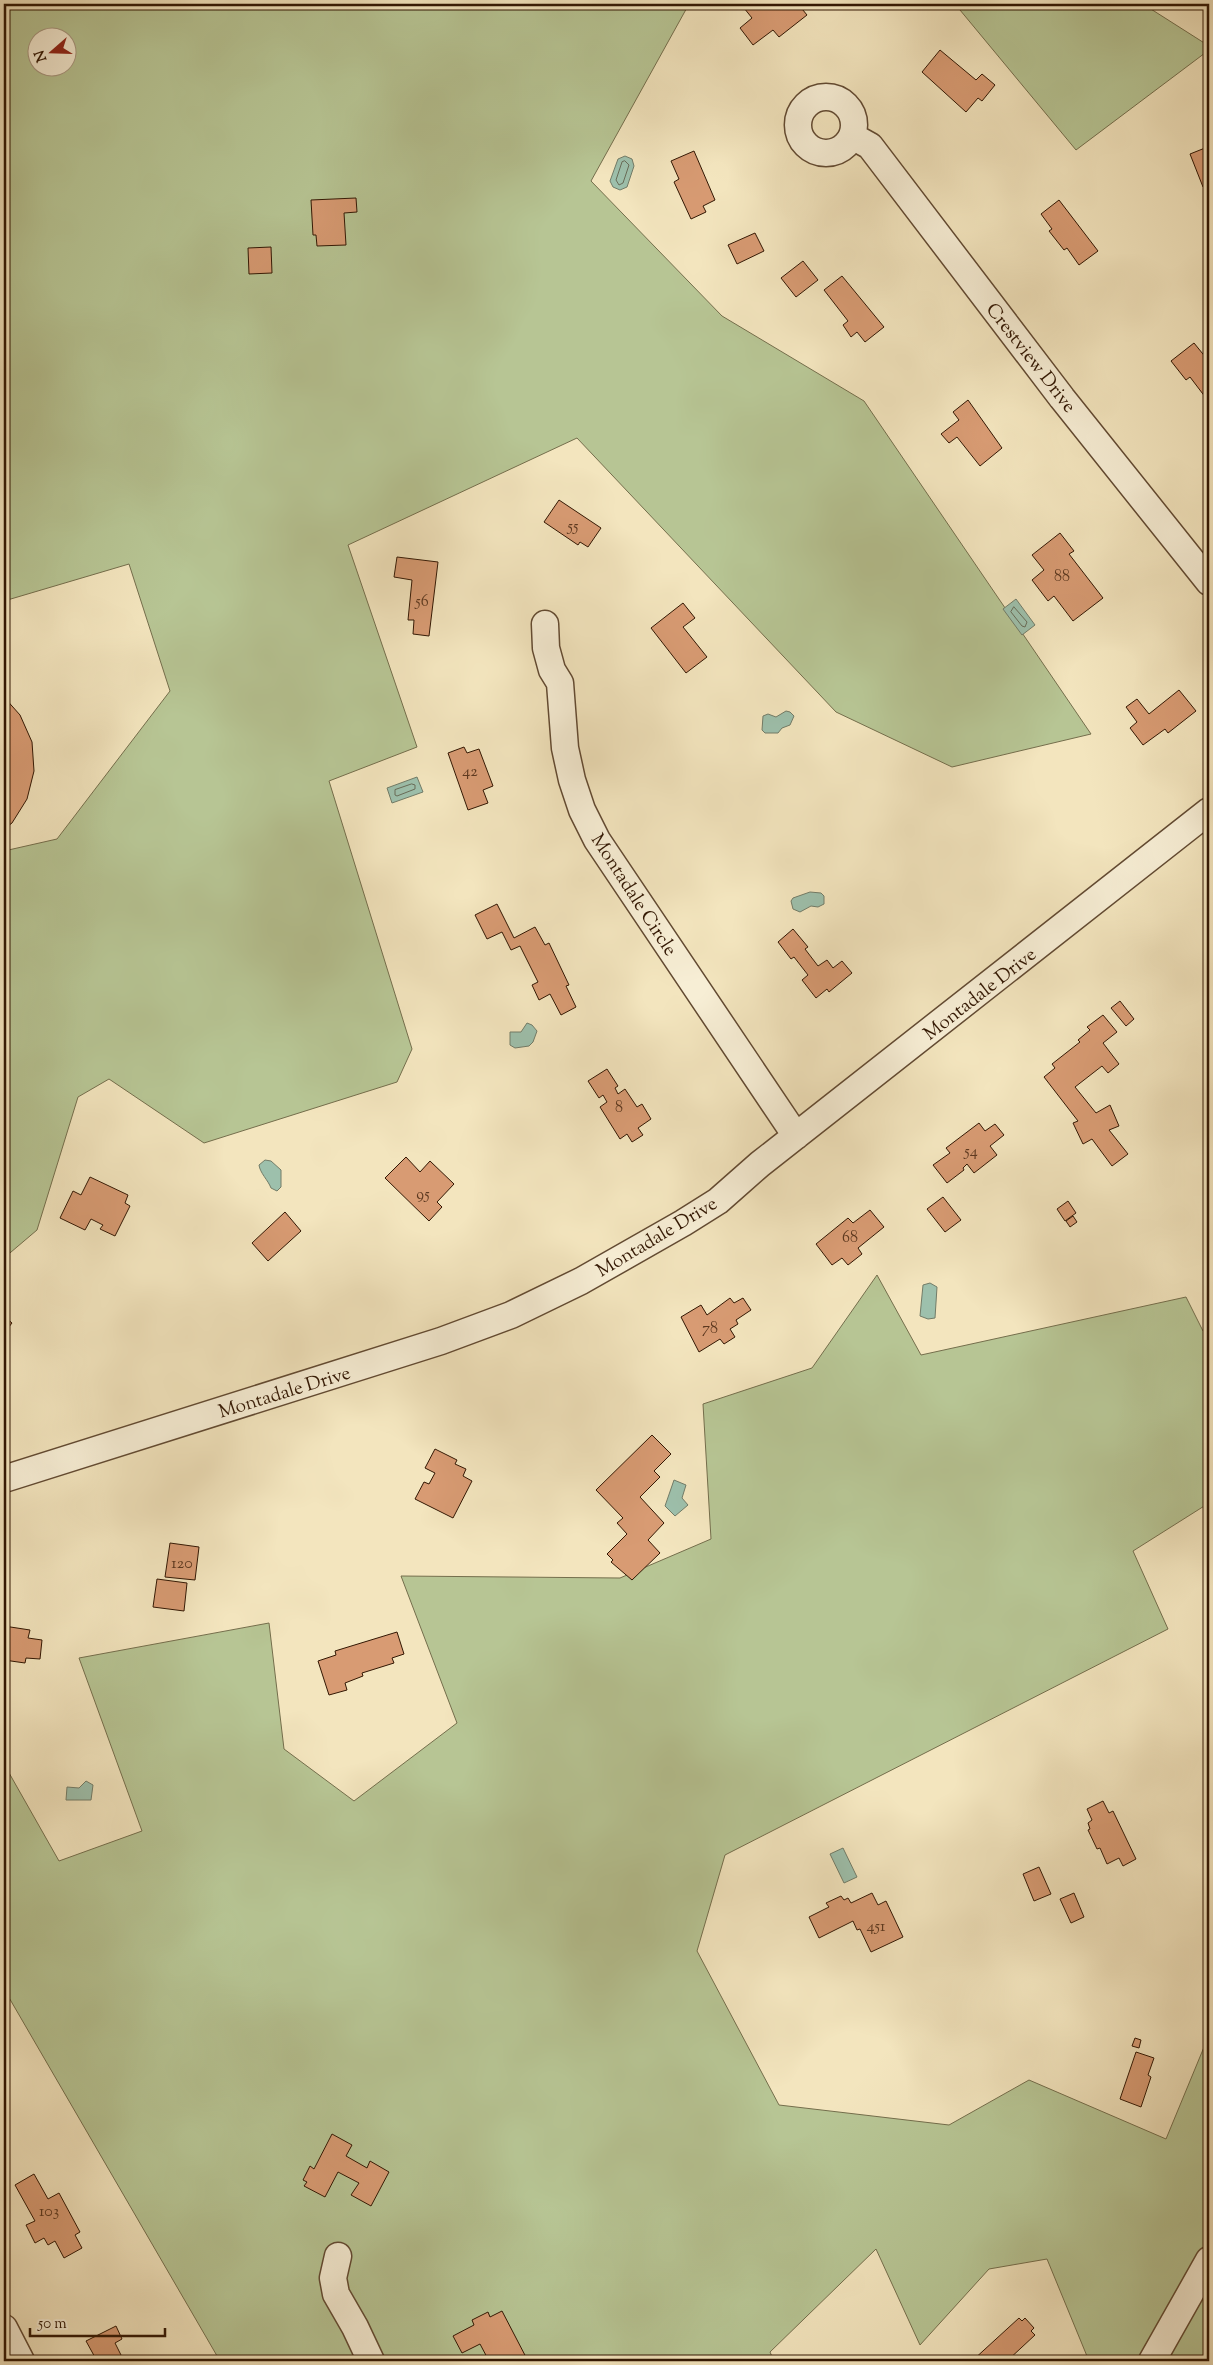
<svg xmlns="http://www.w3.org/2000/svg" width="1213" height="2365" viewBox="0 0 1213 2365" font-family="'Sorts Mill Goudy',serif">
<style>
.green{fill:#b7c594;stroke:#746e4c;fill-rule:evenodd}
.water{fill:#9dc0ac;stroke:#727c68}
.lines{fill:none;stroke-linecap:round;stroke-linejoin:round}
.shore{stroke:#686c58;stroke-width:1}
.building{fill:#d89b73;stroke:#321703}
.minor-casing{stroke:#624a32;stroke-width:29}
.minor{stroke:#f7eed5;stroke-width:26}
.labels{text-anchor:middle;stroke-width:4;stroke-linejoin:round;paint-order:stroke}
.number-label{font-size:16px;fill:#5c381f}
.street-label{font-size:19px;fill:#321703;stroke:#f7eed5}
</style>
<rect width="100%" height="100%" fill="#f3e5be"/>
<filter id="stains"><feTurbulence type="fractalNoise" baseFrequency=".004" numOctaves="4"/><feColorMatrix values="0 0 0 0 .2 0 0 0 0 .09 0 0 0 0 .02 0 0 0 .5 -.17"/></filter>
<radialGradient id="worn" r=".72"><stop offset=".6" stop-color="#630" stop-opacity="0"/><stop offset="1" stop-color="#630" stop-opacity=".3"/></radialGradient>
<!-- green -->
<path class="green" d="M9,4h680l-98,177 131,135 142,85 227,333 -139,33 -116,-55 -259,-274 -229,107 69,202 -88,34 83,268 -15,33 -193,61 -95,-64 -31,18 -41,133 -33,28v-407l53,-12 113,-148 -41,-127 -125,37v-594zM38,38h30v30h-30z
M955,4h188l66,42v4l-133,100z
M877,1275l44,80 265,-58 17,34 6,-2v174l-76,48 35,78 -443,226 -28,96 82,154 170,20 80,-45 137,59 43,-104v326h-120l-42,-102 -58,10 -69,76 -44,-96 -106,103 4,9h-554l-216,-372v-225l55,97 83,-30 -63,-173 190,-35 15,126 70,52 103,-78 -56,-147 219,2 91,-39 -8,-135 109,-36z"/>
<!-- water -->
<path class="water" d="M625,156l7,3 2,7 -7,21 -7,3 -7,-3 -3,-6 8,-22z
M1016,599l19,26 -13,10 -19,-26z
M786,711l4,1 4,4 -4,9 -8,3 -4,5h-13l-3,-3 1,-14 5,-2 8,3z
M417,777l6,15 -31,11 -5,-15z
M810,892l11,1 3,3v8l-6,3 -7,-1 -11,6 -7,-3 -2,-8 2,-3z
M527,1023l5,2 5,6 -4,11 -4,4 -14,2 -5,-3v-13h11z
M265,1160l6,1 10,9v17l-4,4 -6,-3c-3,-8 -11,-15 -12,-23z
M930,1283l7,4 -2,31 -7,1 -8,-3 3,-31z
M674,1480l12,5 -4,13 6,7 -13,11 -10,-10z
M86,1781l7,4 -2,15h-25l1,-13 12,1z
M843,1848l14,29 -13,6 -14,-29z"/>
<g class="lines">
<!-- shore -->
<path class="shore" d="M625,161l4,4 -6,18 -4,2 -3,-5 6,-18z
M1014,607l13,15 -2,5 -3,-1 -11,-14z
M412,784l3,1v4l-18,7 -2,-1v-5z"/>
</g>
<!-- building -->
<path class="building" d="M749,4h49l9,11 -28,22 -6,-7 -20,15 -13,-17 12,-10 -8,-10z
M940,50l36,30 6,-6 13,11 -13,16 -4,-3 -12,14 -44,-40z
M1205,148l4,8v28l-6,3 -13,-33z
M694,151l21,49 -12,6 3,6 -15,7 -17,-37 5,-3 -8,-18z
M356,198l1,14 -13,1 2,32 -29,1 -1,-11h-3l-2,-35z
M1059,200l39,51 -19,14 -12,-17 -3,2 -15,-19 3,-2 -11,-15z
M755,233l9,18 -27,13 -9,-19z
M271,247l1,26 -23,1 -1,-26z
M803,261l15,19 -22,17 -15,-19z
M842,276l42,51 -19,15 -8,-10 -6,5 -8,-12 5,-4 -24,-31z
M1194,343l13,16 2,-1v44l-19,-25 -4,3 -15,-19z
M968,400l34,48 -22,18 -23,-29 -8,6 -8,-9 18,-14 -6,-8z
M559,500l42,28 -13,19 -8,-5 -2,3 -34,-23z
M1060,533l14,18 -5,3 34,44 -30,23 -19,-25 -6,5 -16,-21 12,-10 -12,-15z
M397,557l41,5 -9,74 -16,-2 1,-14h-6l4,-40 -18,-3z
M683,603l12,15 -12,9 24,30 -21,16 -35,-45z
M1179,690l17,21 -28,22 -3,-4 -22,16 -13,-17 7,-6 -11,-15 11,-8 12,15z
M4,697l16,18 12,27 2,29 -7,28 -15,24 -8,6z
M464,747l3,6 12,-4 14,37 -10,4 5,13 -20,7 -20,-57z
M497,904l17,34 21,-11 10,18 4,-2 20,42 -3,1 10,21 -15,8 -11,-21 -11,6 -7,-15 6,-3 -18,-36 -9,4 -9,-18 -15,7 -12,-24z
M793,929l15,18 -3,2 13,17 9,-6 6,8 9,-7 10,12 -23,19 -2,-3 -11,9 -14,-18 6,-5 -14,-18 -3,2 -13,-17z
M1120,1001l14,18 -8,7 -15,-18z
M1103,1015l14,17 -14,11 16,21 -11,9 -6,-7 -27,21 21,26 14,-8 9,21 -10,4 19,24 -16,12 -20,-27 -9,5 -10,-21 5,-2 -34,-44 11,-9 -3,-4 28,-22 -2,-2 12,-10 -3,-3z
M607,1069l11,17 -3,2 3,6 7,-5 12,18 5,-3 9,15 -13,9 5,7 -11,7 -5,-8 -7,5 -20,-32 7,-5 -4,-7 -4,3 -11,-17z
M979,1123l6,8 10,-7 9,11 -14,11 7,9 -23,18 -7,-9 -4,4 1,2 -17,13 -14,-18 17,-12 -4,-5z
M406,1157l14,15 10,-11 24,23 -17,18 5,5 -13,14 -44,-43z
M90,1177l38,18 -3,8 5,3 -15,30 -15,-7 3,-4 -12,-6 -6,11 -25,-12 13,-27 8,4z
M943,1197l18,23 -16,12 -18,-23z
M1068,1201l8,12 -11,8 -8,-12z
M870,1210l14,17 -26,21 4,6 -14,11 -6,-7 -10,7 -16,-21 32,-26 5,5z
M285,1212l16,19 -33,30 -16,-18z
M1073,1216l4,6 -7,5 -4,-6z
M730,1298l4,5 9,-5 8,12 -15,10 2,4 -8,5 5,8 -11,7 -4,-5 -21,13 -18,-35 20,-12 6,10z
M4,1316l8,7 -8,10z
M652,1435l19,19 -17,17 6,6 -20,20 24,26 -16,17 12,13 -28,27 -21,-18 2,-2 -6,-6 20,-20 -10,-11 6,-5 -27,-28z
M435,1449l22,11 -2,4 11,5 -3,7 9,5 -19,37 -38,-19 9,-17 5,2 6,-11 -10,-5z
M170,1543l29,4 -4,33 -30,-3z
M157,1579l30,4 -3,28 -31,-4z
M4,1626l26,4 -2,8 14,2 -2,19 -14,-1 -1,5 -21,-3z
M397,1632l7,22 -12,4 2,5 -32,10 1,3 -18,7 2,7 -18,5 -11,-34 18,-6 -1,-4z
M1103,1801l6,12 4,-2 23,48 -13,7 -4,-8 -12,6 -7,-16 -3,1 -9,-19 2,-1 -2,-6 4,-3 -5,-11z
M1039,1867l12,27 -17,7 -11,-27z
M872,1893l6,12 8,-4 17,36 -32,15 -11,-23 -3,1 -4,-9 -34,17 -10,-21 20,-10 -3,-4 15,-7 3,4 4,-2 3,5z
M1074,1893l10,24 -13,6 -11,-24z
M1135,2038l6,2 -2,8 -7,-2z
M1136,2052l18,6 -6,17 3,2 -10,30 -21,-8z
M332,2134l20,11 -6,11 21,12 3,-7 19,11 -18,34 -20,-11 8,-12 -21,-11 -13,25 -21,-11 3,-4 -4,-2 7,-14 4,3z
M34,2174l14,25 11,-6 21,39 -5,3 7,13 -18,10 -9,-17 -7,4 -4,-7 -9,5 -9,-18 9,-4 -20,-36z
M502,2311l26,50h-39l-9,-17 -18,9 -9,-17 21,-11 -2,-5 16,-8 2,5z
M1019,2318l3,3 3,-3 9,10 -3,3 4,4 -28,26h-35z
M116,2326l6,13 -7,4 9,18h-27l-11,-20z"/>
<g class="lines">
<!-- minor casing -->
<g class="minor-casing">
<path id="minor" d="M798 125a28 28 0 1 1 56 0a28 28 0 1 1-56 0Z
M852,136l18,10 192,252 147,184
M545,624l1,24 6,22 8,13 5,65 7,32 10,30 15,30 199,296
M4,1479l437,-138 70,-26 70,-34 102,-58 35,-22 42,-37 449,-353
M338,2256l-5,22 3,16 19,33 16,34
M4,2328l17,33
M1152,2361l57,-101"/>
</g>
<!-- minor -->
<use href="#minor" class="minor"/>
</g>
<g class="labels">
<!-- number labels -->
<g class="number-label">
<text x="573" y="531">55</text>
<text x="1062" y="581">88</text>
<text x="422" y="606">56</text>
<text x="470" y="776">42</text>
<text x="619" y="1112">8</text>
<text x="971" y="1156">54</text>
<text x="423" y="1199">95</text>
<text x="850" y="1242">68</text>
<text x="710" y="1333">78</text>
<text x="182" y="1568">120</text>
<text x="876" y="1931">451</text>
<text x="49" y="2216">103</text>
</g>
<!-- street labels -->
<g class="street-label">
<text transform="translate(1032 357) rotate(52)" y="7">Crestview Drive</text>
<text transform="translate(635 894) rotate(57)" y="7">Montadale Circle</text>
<text transform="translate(979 993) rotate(-38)" y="7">Montadale Drive</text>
<text transform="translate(656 1236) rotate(-31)" y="7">Montadale Drive</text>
<text transform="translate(284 1391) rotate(-17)" y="7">Montadale Drive</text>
</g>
</g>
<!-- margin -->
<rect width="1213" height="2365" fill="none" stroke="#f3e5be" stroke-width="20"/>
<rect x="5" y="5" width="1203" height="2355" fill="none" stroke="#321703" stroke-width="2.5"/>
<rect x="10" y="10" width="1193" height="2345" fill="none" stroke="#321703"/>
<!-- north arrow -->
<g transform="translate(52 52) rotate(250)"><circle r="24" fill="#f7eed5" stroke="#a89881"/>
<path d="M0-4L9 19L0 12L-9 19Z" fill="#8f2418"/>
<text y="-8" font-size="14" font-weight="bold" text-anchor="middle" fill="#321703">N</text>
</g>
<!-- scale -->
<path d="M30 2328v8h135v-8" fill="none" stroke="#321703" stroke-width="2.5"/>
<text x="38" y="2328" font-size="15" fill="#321703" stroke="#f7eed5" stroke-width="4" paint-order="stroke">50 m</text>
<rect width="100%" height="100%" filter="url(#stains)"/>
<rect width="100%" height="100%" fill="url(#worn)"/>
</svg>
